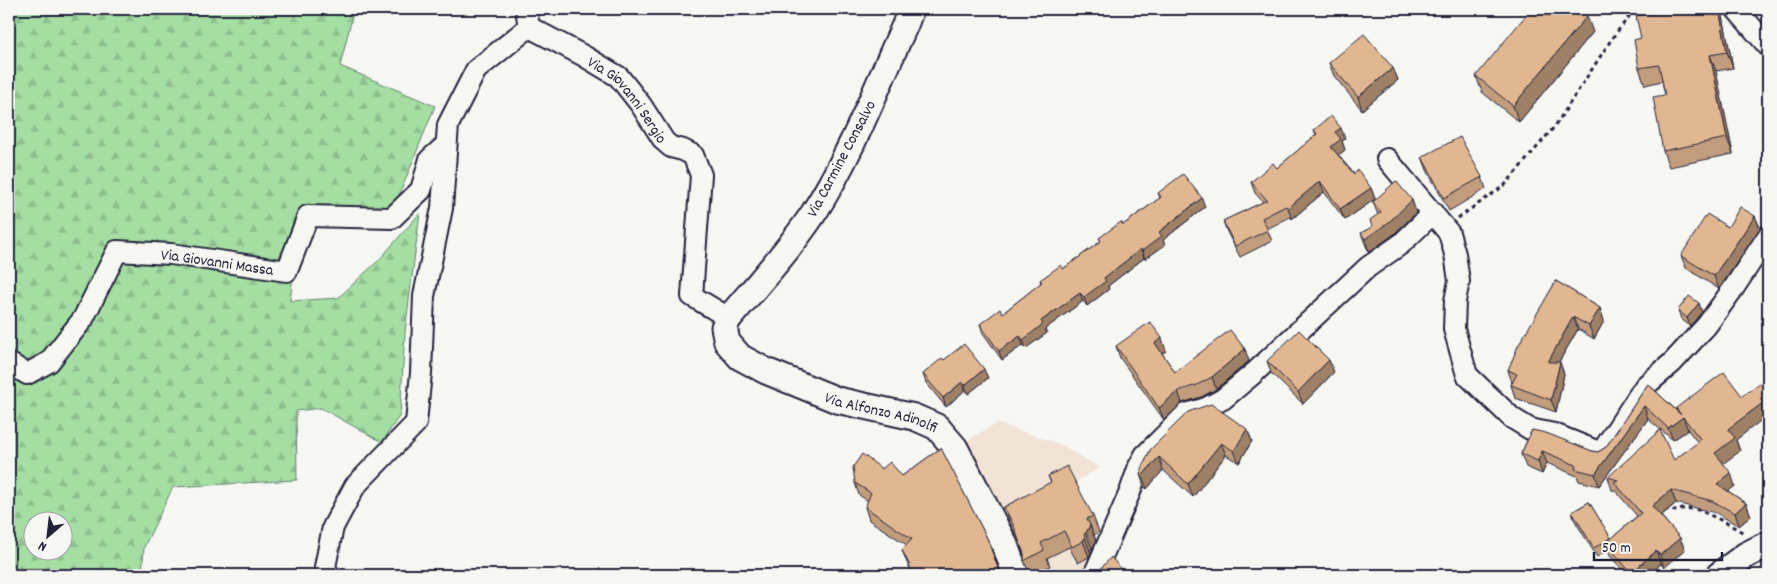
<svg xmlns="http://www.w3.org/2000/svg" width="1777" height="584" viewBox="0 0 1777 584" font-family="Dekko,sans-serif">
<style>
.built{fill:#f0e3d5}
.forest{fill:url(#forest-firs);stroke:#63806f;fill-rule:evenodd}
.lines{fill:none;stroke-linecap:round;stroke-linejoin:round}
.minor-casing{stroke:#22223b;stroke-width:24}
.tertiary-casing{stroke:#22223b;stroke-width:29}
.path{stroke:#22223b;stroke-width:3;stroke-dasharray:4 4;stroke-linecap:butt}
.minor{stroke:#f6f6f2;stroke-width:20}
.tertiary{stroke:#f6f6f2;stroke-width:25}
.wall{fill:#c29d7d;stroke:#22223b}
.shaded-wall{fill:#9e8066;stroke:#22223b}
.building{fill:#e1b791;stroke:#22223b}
.labels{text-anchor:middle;stroke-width:4.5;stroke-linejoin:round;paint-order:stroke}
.street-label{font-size:16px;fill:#22223b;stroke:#f6f6f2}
</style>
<defs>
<pattern id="forest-firs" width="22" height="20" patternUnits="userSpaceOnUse" patternTransform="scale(1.25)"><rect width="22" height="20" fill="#a4dea3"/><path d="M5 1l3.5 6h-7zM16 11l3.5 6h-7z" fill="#8dbe8d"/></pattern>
</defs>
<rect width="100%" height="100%" fill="#f6f6f2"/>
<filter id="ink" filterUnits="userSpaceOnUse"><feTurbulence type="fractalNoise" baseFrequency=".02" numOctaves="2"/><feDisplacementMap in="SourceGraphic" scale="10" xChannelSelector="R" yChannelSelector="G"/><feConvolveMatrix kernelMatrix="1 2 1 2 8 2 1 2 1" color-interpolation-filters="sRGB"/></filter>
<g filter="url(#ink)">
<!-- built -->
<path class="built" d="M997,423l65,22 38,23 -27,15 26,49 -6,3 5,11 -13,29h-54l-70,-131z"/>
<!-- forest -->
<path class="forest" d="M9,9h345l-14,57 95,40 -41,102 -93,-1 -11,94 48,-3 42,-39 40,-46 -15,119 -5,83 -18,27 -61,-34 -25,3 1,69 -124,7 -29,60 -2,28h-133zM32,522h30v30h-30z"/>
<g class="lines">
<!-- minor casing -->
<g class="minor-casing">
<g id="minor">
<path d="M526,9l3,18"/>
<path d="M1736,9l32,37"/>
<path id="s1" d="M529,27l55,29 35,21 22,28 23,36 7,6 12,3 10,5 8,20 -9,121 37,22"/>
<path d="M1387,159l62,74 6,21 4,27 -4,20 -1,28 13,46 45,43 18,11 24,5 47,19 44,-67 27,-23 35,-38 26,-36 35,-53"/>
<path id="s2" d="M9,363l18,11 22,-12 34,-43 34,-68 54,3 116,17 21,-55 84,2 29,-28 9,-31 16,-14"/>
<path d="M329,575l-4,-8 8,-40 22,-41 61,-63 5,-50 3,-77 18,-88 6,-83 28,-55 53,-43"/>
<path d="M1094,575l36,-83 9,-26 6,-11 41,-41 20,-6 17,-9 31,-26 114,-106 33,-23 32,-31"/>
</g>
</g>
<!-- tertiary casing -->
<g class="tertiary-casing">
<g id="tertiary">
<path id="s3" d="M911,9l-6,16c-29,63 -54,130 -92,189 -24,36 -56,71 -84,104l-5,9 3,15 13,15 26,14 71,29 77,17 23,10 18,21 50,97 11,30"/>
<path d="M1719,575l27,-20 22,-11"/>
</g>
</g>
<!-- path -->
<path class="path" d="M1458,218l47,-33 50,-59 58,-89 22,-28
M1666,507l2,3 9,1 8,-3 14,2 24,11 21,12"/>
<!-- minor -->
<use href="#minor" class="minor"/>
<!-- tertiary -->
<use href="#tertiary" class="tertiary"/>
</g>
<!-- wall -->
<path class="wall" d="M1723,16l10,52 -17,3 17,83 -64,13 -6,-16 2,-56 -3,-14 -17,4 -6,-17z
M1593,32l-74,90 -37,-30 -6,-16z
M1329,63l64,5 5,12 -36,30 -28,-34z
M1314,130l31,9 -3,2 3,9 -7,5 16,19 17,14 4,11 -30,21 -21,-28 -32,27 -2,-2 -23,12 5,12 -32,16 -13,-25 -4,-11 40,-19 -8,-9 -4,-11 26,-14 39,-33z
M1422,157l60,20 4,12 -37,22 -22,-41z
M1158,193l47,14 -42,33 2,5 -20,14 -1,-1 -36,28 1,3 -22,17 -4,-5 -38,28 2,4 -21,15 -3,-3 -21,15 -19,-27 -3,-9 23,-11 38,-30 -1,-3 23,-11 38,-28 -2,-3 24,-13 37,-27z
M1412,200l4,13 -23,22 -24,17 -3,-6 -5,-13 11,-6 6,-12 -5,-13z
M1755,216l5,12 -41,61 -33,-21 -5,-12 47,-29z
M1556,281l44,27 4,13 -10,18 -16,-10 -19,33 5,12 -8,38 -41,-14 -4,-13 1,-2 -4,-13z
M1678,310l24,2 -12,14 -9,-7z
M1116,346l50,5 -4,2 13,19 74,-11 -33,28 -15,8 -19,6 -18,17 -44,-62z
M944,360l44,18 -20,16 -3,-4 -19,17 -20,-24 -3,-9z
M1267,361l67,11 -31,32 -32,-31z
M1648,384l29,27 -1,-3 60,32 4,11 -17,12 12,23 -7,5 18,12 5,13 -12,10 -23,-13 -40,-10 -15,13 19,22 5,12 -21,18 -3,-4 -13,11h-21l-17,-19 -2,-6 -11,7 -22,-36 -3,-9 17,-10 22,37 26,-23 -18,-21 -2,-4 -5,-1 -4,-13 66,-17 24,-17 -10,-13 -15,10 -25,-21 -49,67 -20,-5 -2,-5 -30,-13 -5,11 -16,-7 -5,-13 11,-24 60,21 6,1 8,-5z
M1247,429l5,12 -13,22 -13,-8 -33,42 -30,-27 -16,19 -3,-2 -4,-13 10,-24z
M941,448l-30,123 -4,-8 -5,-13 5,-5 -38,-25 -4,-13 3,-6 -9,-6 -4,-12 27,-14 20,7z
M1048,476l45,40 6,16 -5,3 2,6 -4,8 -2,1 1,3 -2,4 -11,6 -9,-16 -22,11 3,8 -17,9h-3l-6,-14v-7l-6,-14 -8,-17 -6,-16 47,-24z"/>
<!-- shaded-wall -->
<path class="shaded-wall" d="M1719,9h1l3,7 10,52 -6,-16z
M1587,16l6,16 -74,90 -6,-16z
M1710,55l6,16 17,83 -6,-16z
M1393,68l5,12 -36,30 -4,-13z
M1341,128l4,11 -3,2 3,9 -10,8 -4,-11 4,-15z
M1320,181l4,11 -32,27 -4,-11z
M1371,188l4,11 -30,21 -5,-11z
M1202,198l3,9 -42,33 2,5 -20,14 -3,-8 17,-19z
M1412,200l4,13 -23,22 -24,17 -4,-13z
M1755,216l5,12 -41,61 -5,-13z
M1141,249l3,9 -36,28 1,3 -22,17 -3,-9 20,-19z
M1080,293l3,8 -38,28 2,4 -21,15 -3,-8 18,-19z
M1699,303l3,9 -12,14 -3,-8z
M1600,308l4,13 -10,18 -5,-13z
M1573,317l5,12 -26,45 -4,-12z
M1020,336l3,9 -21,15 -3,-9z
M1162,338l4,13 -7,4 -4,-12z
M1245,349l4,12 -33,28 -4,-12z
M1329,360l5,12 -31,32 -5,-12z
M1560,362l4,12 -8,38 -5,-12z
M984,369l4,9 -20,16 -3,-9z
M962,382l3,8 -19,17 -3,-9z
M1178,391l4,12 -18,17 -5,-12z
M1768,399v16l-32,25 4,11 -20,15 -5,-13 13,-24z
M1644,406l4,13 -49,67 -4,-12z
M1683,417l5,13 -15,10 -5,-12z
M1247,429l5,12 -13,22 -5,-12z
M1221,443l5,12 -33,42 -5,-13z
M1542,451l5,12 -5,11 -4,-13z
M1159,457l4,13 -16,19 -5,-13z
M1731,473l4,13 -13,10 -5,-12z
M1671,490l5,13 -19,16 -5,-13z
M1746,503l5,13 -12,10 -4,-13z
M1090,525l6,16 -4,8 -6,-16z
M1085,537l6,16 -2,4 -6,-16z
M1680,538l5,12 -21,18 -4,-13z
M1656,551l5,13 -13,11h-16l-1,-2z"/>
<!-- building -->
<path class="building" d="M1531,9h48l8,7 -74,90 -37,-30z
M1672,9h47l8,43 -17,3 17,83 -64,13 -10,-54 12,-2 -6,-30 -20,3 -5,-28 7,-2 -5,-22z
M1364,34l29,34 -35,29 -29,-34z
M1331,116l10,12 -6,4 6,7 -10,8 23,27 4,-4 13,18 -31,21 -20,-28 -32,27 -2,-2 -24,12 6,12 -33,16 -12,-25 44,-21 -16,-18 22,-19 4,5 40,-34 -3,-4z
M1460,137l22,40 -38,21 -22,-41z
M1183,174l19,24 -43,34 3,4 -20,15 -1,-2 -37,29 2,3 -22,16 -4,-4 -39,28 2,3 -20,16 -3,-4 -21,15 -19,-27 20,-15 3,4 39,-31 -2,-2 21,-15 2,4 38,-28 -2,-3 22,-16 2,3 38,-28 -3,-4z
M1396,181l16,19 -23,22 -24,17 -4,-6 11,-6 -2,-7 11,-8 -8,-10z
M1740,207l15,9 -41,60 -33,-20 26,-42 21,13z
M1556,281l44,27 -11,18 -16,-9 -25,45h12l-9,38 -40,-15 6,-11 -9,-4 10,-24z
M1689,296l10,7 -12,15 -9,-8z
M1150,322l12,16 -7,5 20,29 55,-42 15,19 -33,28 -15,8 -19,6 -19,17 -43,-62z
M1299,330l30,30 -31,32 -31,-31z
M964,344l20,25 -19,16 -3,-3 -19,16 -20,-24 19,-16 2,2z
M1724,372l18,24 26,-19v22l-40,30 7,9 -20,15 16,20 -14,11 29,19 -11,10 -23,-12 -41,-11 -19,16 28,32 -20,17 -4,-4 -25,22 -25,-30 35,-30 -27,-31 4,-2 -10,-3 52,-47 14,30 27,-20 -18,-23 -15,11 -24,-22 -49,68 -20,-5 1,-4 -34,-14 -4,10 -17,-7 11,-24 14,3 46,18 6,1 8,-5 42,-63 33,31 -5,-7z
M1211,404l36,25 -13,22 -13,-8 -33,41 -29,-27 -17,19 -2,-2 10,-24 38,-38z
M941,448l46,90 11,30 5,6 3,1h-94l-3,-11 -7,-14 10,-11 -47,-32 6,-14 -16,-10 -2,-16 9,-13 20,15 8,-7 12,14z
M1067,466l26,50 -6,3 3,6 -4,8 -2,1 1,3 -2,4 -11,6 -8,-16 -23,12 3,7 -20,11v-7l-11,-30 -9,-17 47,-25 -3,-6z
M1589,502l22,36 -17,10 -22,-36z
M1111,557l15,18h-35l6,-2z"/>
</g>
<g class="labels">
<!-- street labels -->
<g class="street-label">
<text dy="6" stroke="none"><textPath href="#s1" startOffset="125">Via Giovanni Sergio</textPath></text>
<text transform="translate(840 158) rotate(-62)" y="6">Via Carmine Consalvo</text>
<text dy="6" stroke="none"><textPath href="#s2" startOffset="278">Via Giovanni Massa</textPath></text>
<text dy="6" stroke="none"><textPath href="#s3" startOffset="559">Via Alfonzo Adinolfi</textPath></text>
</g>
</g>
<!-- margin -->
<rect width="1777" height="584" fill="none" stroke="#f6f6f2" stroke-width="30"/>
<rect x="15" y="15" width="1747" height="554" fill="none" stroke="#22223b" stroke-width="2" filter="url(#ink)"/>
<!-- north arrow -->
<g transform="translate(48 536) rotate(208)"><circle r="24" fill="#f6f6f2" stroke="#a1a1a9"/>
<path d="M0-4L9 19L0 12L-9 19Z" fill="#22223b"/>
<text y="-8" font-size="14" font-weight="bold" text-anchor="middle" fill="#22223b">N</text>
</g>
<!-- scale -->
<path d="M1594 552v8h128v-8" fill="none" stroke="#22223b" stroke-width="2.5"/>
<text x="1602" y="552" font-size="15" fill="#22223b" stroke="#f6f6f2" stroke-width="4" paint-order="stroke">50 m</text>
</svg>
